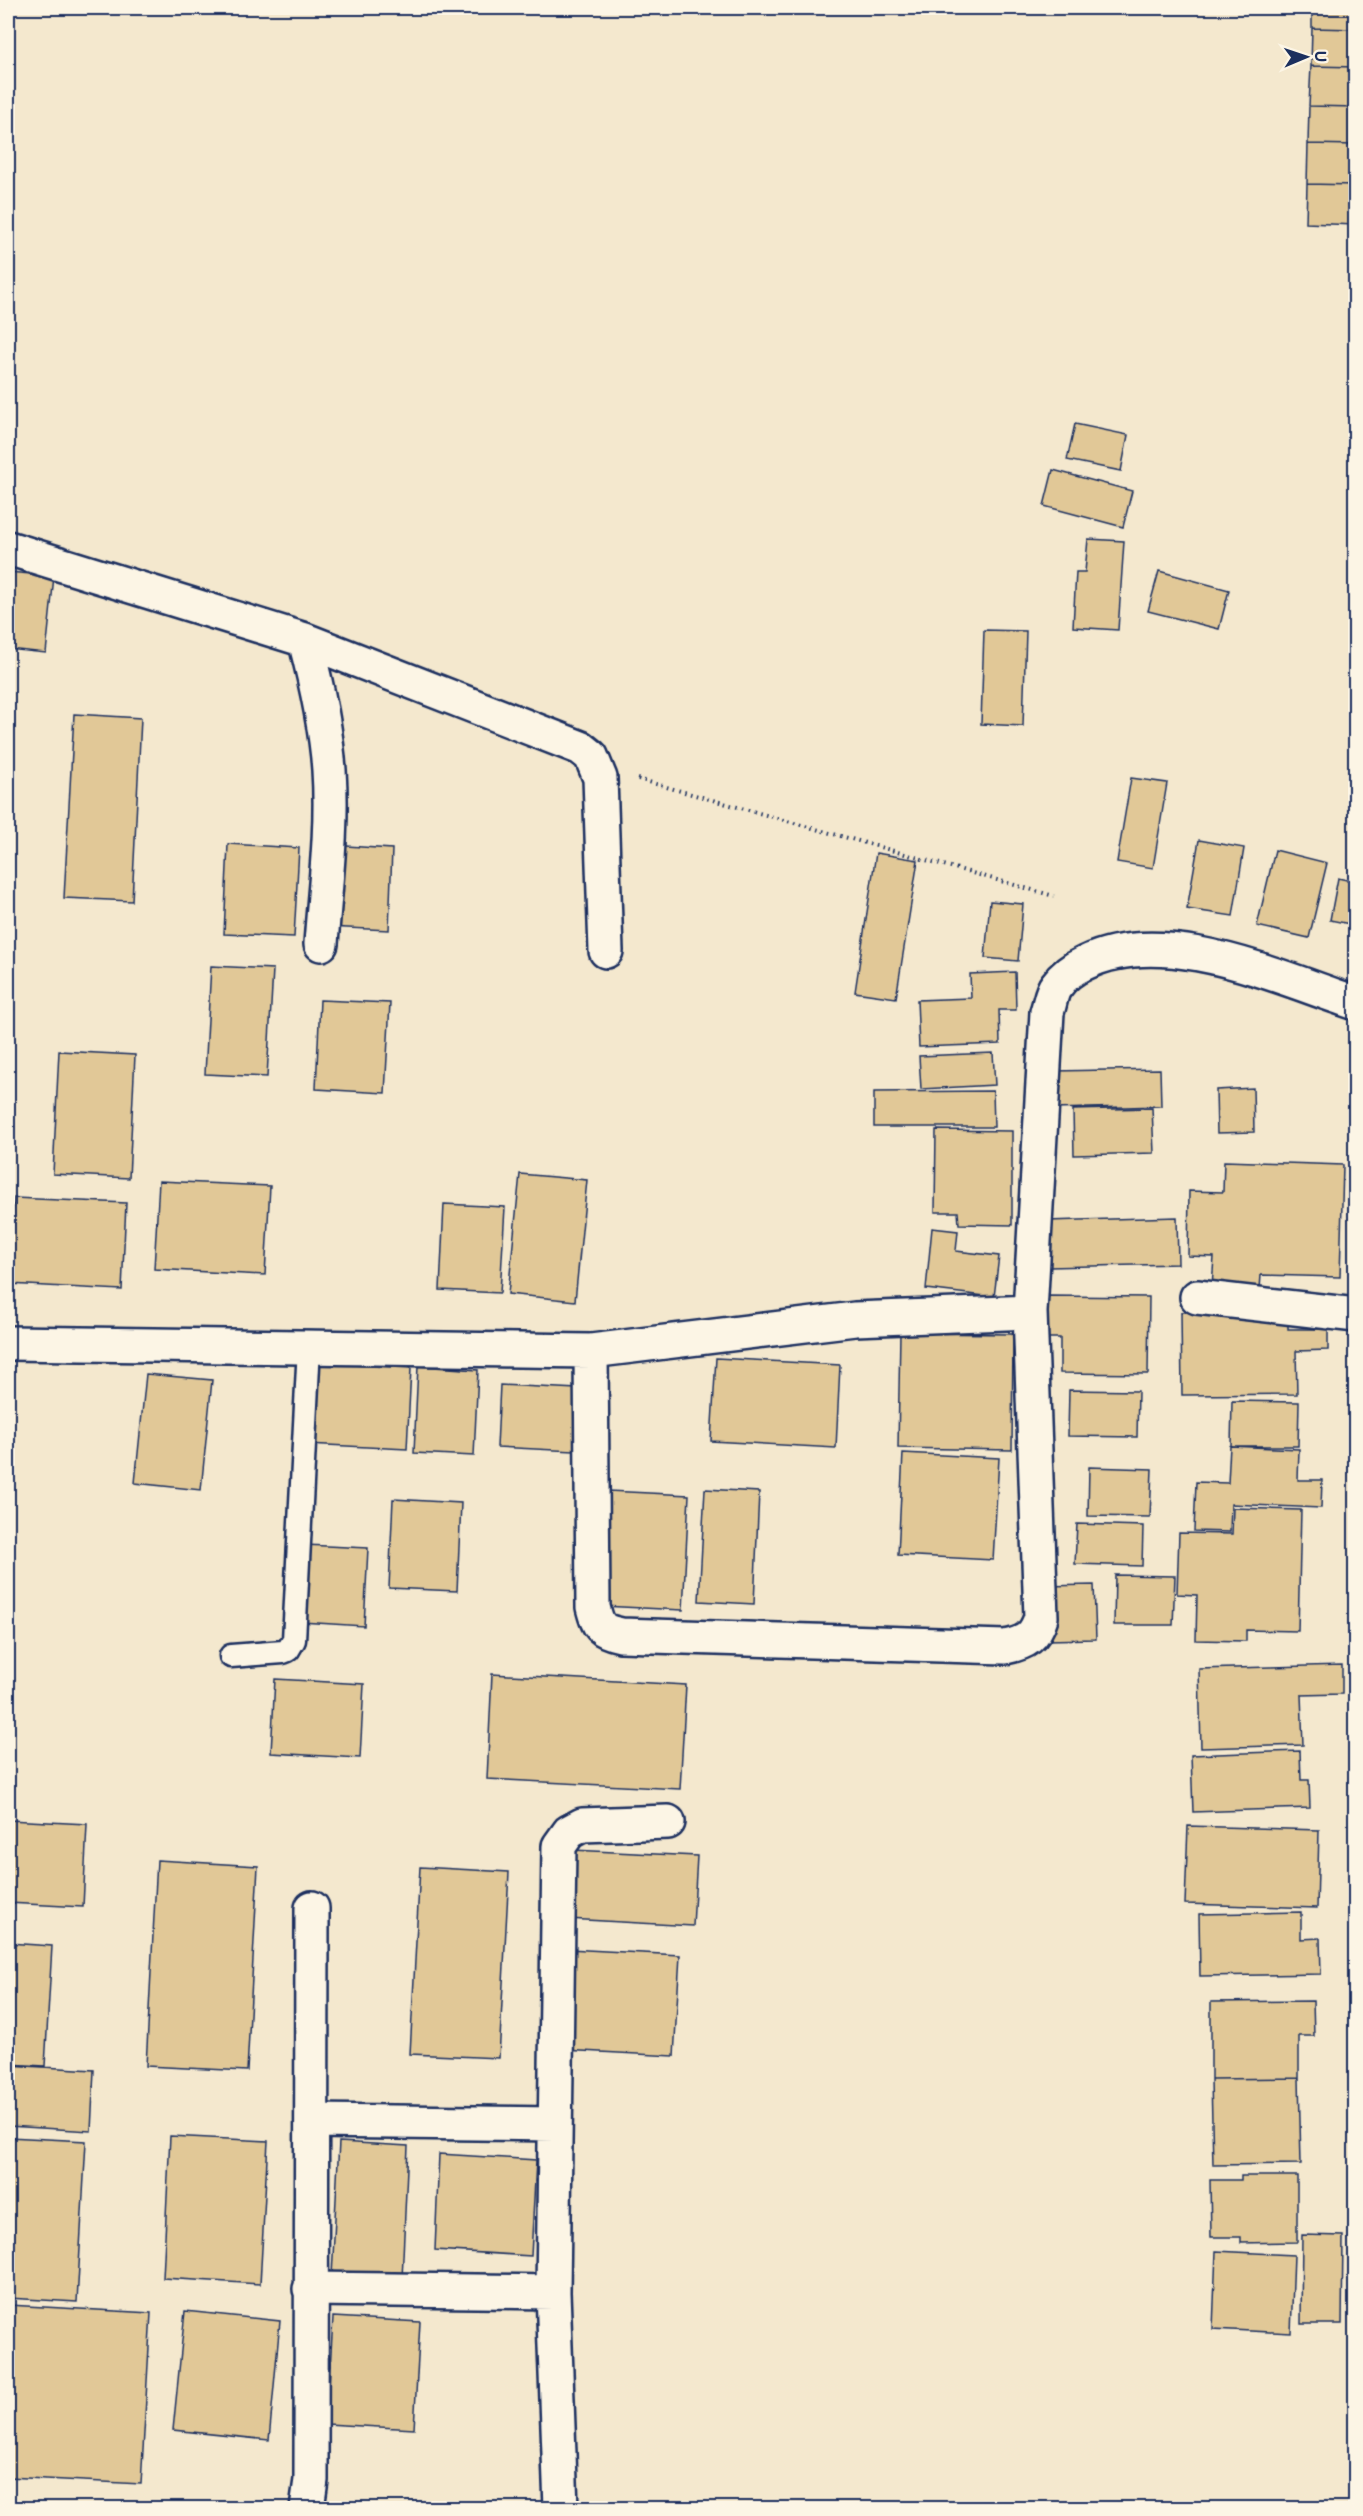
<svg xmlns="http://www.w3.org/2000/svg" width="1363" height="2516" viewBox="0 0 1363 2516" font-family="'Balsamiq Sans',sans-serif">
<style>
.building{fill:#e1c897;stroke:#1b2f5e;stroke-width:1.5}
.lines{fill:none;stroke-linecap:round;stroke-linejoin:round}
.service-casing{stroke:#1b2f5e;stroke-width:27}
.minor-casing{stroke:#1b2f5e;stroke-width:38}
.path{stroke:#1b2f5e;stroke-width:4;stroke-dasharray:1.5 4.5;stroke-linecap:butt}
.service{stroke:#fcf5e5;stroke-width:22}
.minor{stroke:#fcf5e5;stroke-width:33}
</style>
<rect width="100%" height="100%" fill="#f4e8ce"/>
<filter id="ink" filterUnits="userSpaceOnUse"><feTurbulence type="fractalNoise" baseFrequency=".0167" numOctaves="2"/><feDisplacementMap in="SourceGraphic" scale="12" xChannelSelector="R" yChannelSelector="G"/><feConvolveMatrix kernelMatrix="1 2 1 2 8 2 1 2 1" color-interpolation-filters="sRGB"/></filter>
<g filter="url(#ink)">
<!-- building -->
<path class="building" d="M1312,8h44v21l-44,-1z
M1312,28l44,1v38l-45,-1z
M1311,66l45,1v40l-47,-1z
M1309,106l47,1v38l-48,-1z
M1308,144l48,1v40l-49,-1z
M1307,184l49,1v40l-50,-2z
M1075,424l53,11 -7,36 -54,-11z
M1053,470l79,21 -9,36 -79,-21z
M1088,539l36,2 -6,89 -45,-3 3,-55h9z
M1159,571l70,19 -10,39 -71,-18z
M8,572l46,4 -8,77 -38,-4z
M984,630l42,1 -3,95 -42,-2z
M74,714l67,4 -9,183 -68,-3z
M1131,778l36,5 -14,85 -36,-6z
M1199,840l45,8 -11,68 -46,-7z
M228,844l71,4 -5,89 -70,-3z
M331,845l61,4 -3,81 -62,-3z
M1275,850l52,13 -18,75 -52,-12z
M876,853l42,7 -22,138 -41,-6z
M1338,878l18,4 -1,43 -25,-5z
M990,901l33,3 -5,57 -33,-3z
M211,966l62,3 -6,108 -62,-3z
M1015,972l1,38h-17l1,34 -81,3 -2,-47 54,-2 -1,-24z
M320,1000l70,3 -5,90 -69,-4z
M59,1051l76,4 -6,123 -76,-4z
M993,1053l2,32 -74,4 -2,-33z
M1160,1069l1,37 -107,3v-38z
M1253,1088l1,44 -37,1 -1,-43z
M993,1091l1,36h-120v-35z
M1152,1108l2,45 -80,2 -1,-45z
M936,1130l76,1v94l-53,-1 -1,-12h-23z
M1224,1161l119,4 -3,112 -79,-2 -1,14 -48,-2 2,-30 -26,-1 1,-65 34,1z
M520,1174l67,6 -12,121 -67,-7z
M159,1181l111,5 -5,89 -111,-6z
M14,1198l112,5 -4,87 -113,-6z
M444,1204l61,3 -5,86 -60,-3z
M1177,1217l1,47 -129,3 -2,-46z
M932,1228l26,3 -2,20 43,5 -5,41 -68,-8z
M1048,1296l101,1 -1,77 -88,-1v-35h-13z
M1288,1311v18h40v21l-32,1 1,43 -115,1 -1,-83z
M900,1333l113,1 -1,116 -114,-2z
M716,1358l124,7 -4,83 -125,-7z
M312,1363l99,5 -4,81 -100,-5z
M418,1366l60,4 -4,86 -60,-3z
M146,1374l66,6 -11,110 -66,-7z
M500,1385l77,4 -3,62 -77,-4z
M1069,1390l69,1 -1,46 -69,-1z
M1232,1401l67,1 -1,44h-67z
M1230,1446l69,3 -1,31h24l-1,28 -90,-4 -1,28 -36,-1 2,-49 32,1z
M903,1453l96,5 -6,102 -95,-5z
M1089,1467l63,2 -2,48 -62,-1z
M705,1489l54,3 -5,112 -55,-3z
M608,1491l81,4 -6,115 -81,-4z
M393,1499l68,4 -4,88 -68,-3z
M1233,1508l68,2 -3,121 -52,-1v11l-50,-1 1,-45 -20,-1 2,-61 53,1z
M1077,1524l66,2 -1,40 -67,-2z
M305,1545l63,3 -4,78 -63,-4z
M1115,1575l60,1 -2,49h-59z
M1094,1585l2,54 -50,1 -2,-54z
M1342,1665v29l-41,1 2,50 -102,3 -2,-79z
M492,1674l194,11 -6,104 -193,-10z
M275,1679l89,5 -4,74 -89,-5z
M1300,1751l1,29h8l1,28 -117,4 -2,-57z
M8,1820l79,4 -4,83 -75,-4z
M1188,1826l131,4 -2,78 -132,-4z
M572,1850l125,6 -4,70 -125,-7z
M157,1860l101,6 -11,205 -101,-5z
M420,1867l89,5 -10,186 -89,-4z
M1301,1912v27l19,-1 1,36 -121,2 -1,-62z
M8,1943l44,3 -7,120 -37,-2z
M568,1949l112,6 -6,101 -111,-6z
M1313,2001l1,35h-15v42l-88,1v-77z
M8,2065l86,5 -3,61 -83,-5z
M1299,2078l2,86 -88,1 -2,-86z
M170,2136l98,5 -8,143 -97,-6z
M8,2137l78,4 -9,161 -69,-4z
M339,2142l69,4 -6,133 -70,-3z
M439,2154l97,6 -5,96 -96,-6z
M1241,2176h56v66l-56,1v-6h-30l-1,-57h31z
M1302,2235l41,1 -1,88h-41z
M1216,2251l78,4 -3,78 -78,-4z
M8,2305l143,8 -10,171 -133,-7z
M185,2311l95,10 -11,119 -96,-10z
M333,2317l87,5 -6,107 -87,-5z"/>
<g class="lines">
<!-- service casing -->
<g class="service-casing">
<path id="service" d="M231,1656l52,-4 5,-2 6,-10 15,-294"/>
</g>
<!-- minor casing -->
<g class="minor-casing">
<path id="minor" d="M8,548l297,92 276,108 10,8 9,22 6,173
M305,640c11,42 21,86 24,130 4,58 -4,117 -8,174
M1197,1297l159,18
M8,1343l583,8 264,-32 175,-7
M591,1351l2,256c5,20 8,24 28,28l384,12c21,-4 30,-10 36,-30l-11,-305 17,-300c3,-8 4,-20 9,-26 7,-10 18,-18 29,-23 79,-39 192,14 271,40
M312,2121l242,3
M310,2289l243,3
M307,2508l4,-28 1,-572
M561,2508l-8,-216 6,-446 10,-14 13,-7 86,-3"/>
</g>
<!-- path -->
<path class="path" d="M638,779l416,117"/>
<!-- service -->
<use href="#service" class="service"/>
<!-- minor -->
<use href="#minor" class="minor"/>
</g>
</g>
<!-- margin -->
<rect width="1363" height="2516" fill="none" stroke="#fcf5e5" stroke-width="30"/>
<rect x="15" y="15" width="1333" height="2486" fill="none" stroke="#1b2f5e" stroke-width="2" filter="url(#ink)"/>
<!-- north arrow -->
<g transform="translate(1306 57) rotate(88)" stroke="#fcf5e5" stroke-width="4.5" paint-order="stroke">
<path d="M0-4.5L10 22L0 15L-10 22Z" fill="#1b2f5e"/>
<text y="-9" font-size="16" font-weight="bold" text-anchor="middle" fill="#1b2f5e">U</text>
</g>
</svg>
